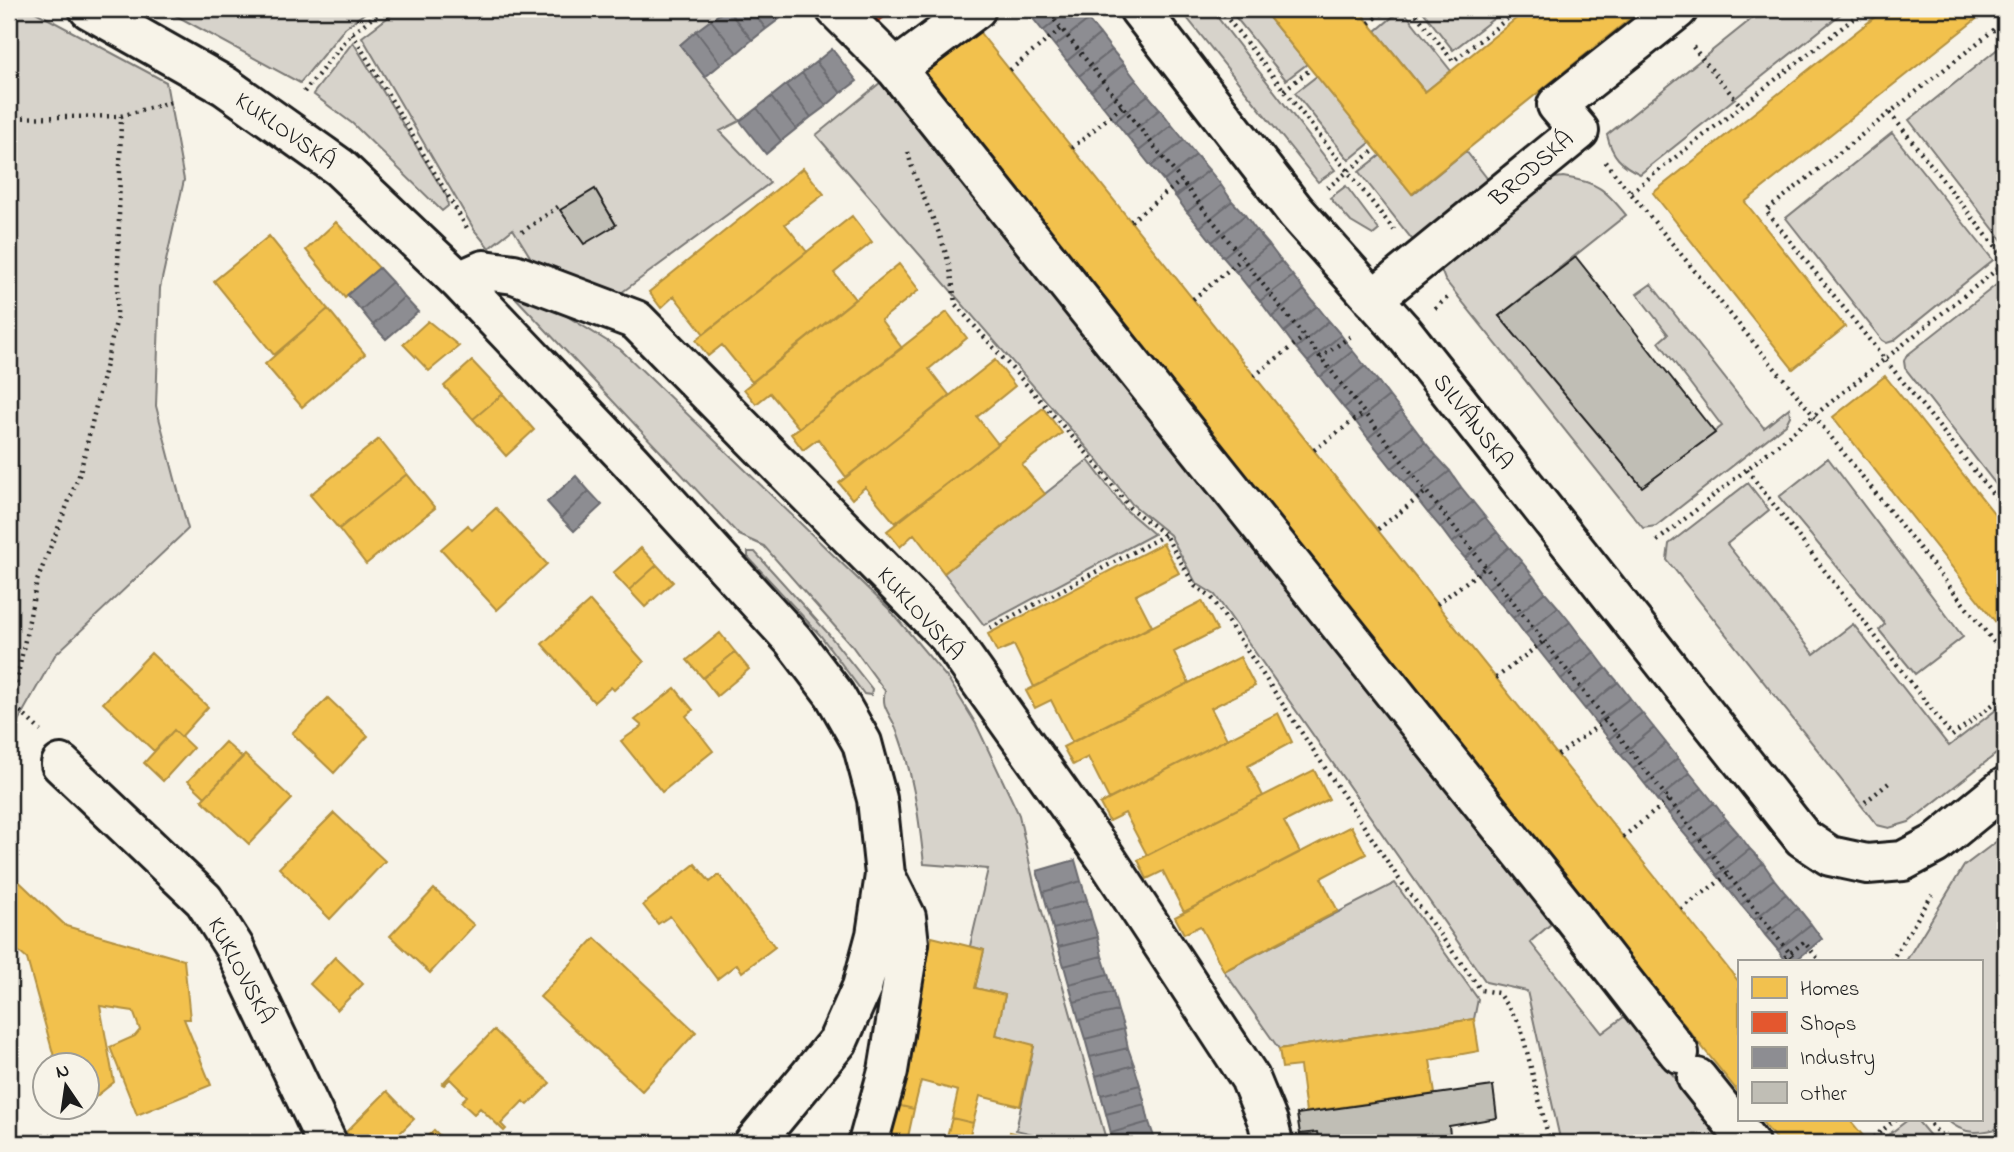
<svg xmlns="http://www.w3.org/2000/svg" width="2014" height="1152" viewBox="0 0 2014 1152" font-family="'Indie Flower',sans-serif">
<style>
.green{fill:#d7d3cb;stroke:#7a7874;stroke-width:2}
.homes{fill:#f2c14e;stroke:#b2903f;stroke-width:2}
.shops{fill:#e4572e;stroke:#a84529;stroke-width:2}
.industry{fill:#8d8d92;stroke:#6b6b6f;stroke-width:2}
.building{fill:#c0beb5;stroke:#1c1c1c;stroke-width:2}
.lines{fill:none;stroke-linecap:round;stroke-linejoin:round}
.minor-casing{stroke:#1c1c1c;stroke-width:44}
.path{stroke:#1c1c1c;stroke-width:4.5;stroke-dasharray:2 5;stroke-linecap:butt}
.minor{stroke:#f7f3e8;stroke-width:38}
.labels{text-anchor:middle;stroke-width:7;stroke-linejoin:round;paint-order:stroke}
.street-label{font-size:24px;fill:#1c1c1c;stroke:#f7f3e8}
</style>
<rect width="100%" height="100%" fill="#f7f3e8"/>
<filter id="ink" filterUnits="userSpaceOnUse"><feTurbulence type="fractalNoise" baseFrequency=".0143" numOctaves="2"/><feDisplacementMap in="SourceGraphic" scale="14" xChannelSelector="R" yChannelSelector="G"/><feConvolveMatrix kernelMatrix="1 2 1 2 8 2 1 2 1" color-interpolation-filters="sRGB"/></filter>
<g filter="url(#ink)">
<!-- green -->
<path class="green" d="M9,9h21l136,73 18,98 -24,108 -4,118 32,123 -133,126 -46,82z
M164,9h206l-25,19 -45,55z
M399,9h326l-45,36 60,76 -20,10 50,52 -149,110 -87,-30 -21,-34 -24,19 -14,-17 -113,-194z
M1180,9h31l124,161 -17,12z
M1229,9h33l45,55 -21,16z
M1402,9l49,62 -26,21 -49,-61z
M1421,9h85l-53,41z
M1764,9h83l-207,165c-19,-9 -28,-18 -33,-39z
M353,42l94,155 1,9 -6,5 -89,-87 -40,-30z
M2005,43v201l-96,-124z
M1317,76l54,66 -22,18 -54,-67z
M886,78l666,845 -22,19 72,91 23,-17 103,127h-167l-34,-152 -41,-9 -271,-387 -19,-12 -26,-48 -38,-31 -38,-48 -278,-321z
M1892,133l101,127 -100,81 -6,2 -5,-3 -96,-122z
M1466,151l27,35 -78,57 -56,-71 22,-17 32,39z
M1563,177c34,5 42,12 63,38l-127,101 179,143 44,-33 -63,-84 9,-8 -31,-40 14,-10 113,144 25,-20 1,8 -4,8 -130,102 -13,2 -198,-248 -5,-13 101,-87z
M1346,186l33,44 -6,5 -22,-13 -21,-24z
M2005,278v218l-100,-128 -1,-7 2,-5z
M512,294l53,21 55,34 269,260 60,71 27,44 43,91 15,68 73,260h-75l1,-9 -17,-4 18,-84 -38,-11 9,-40 -30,-7 9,-38 -14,-4 18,-77 -64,-5c-5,-47 -11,-94 -29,-138 -6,-14 -14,-19 -10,-35l-33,-45 -88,-100 -25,-11z
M1828,458l135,179 -48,37 -36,-44 6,-6 -106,-127z
M1088,460l38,50 28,24 -170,91 -40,-52z
M1748,483l21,27 -42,34 87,110 39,-30 96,122 56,-43v44l-96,75 -20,6 -12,-3 -210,-265 2,-16z
M748,552h7l71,79 46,58 -1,6 -7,-1 -44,-59 -72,-78z
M2005,835v292c-23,6 -40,10 -59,-8h35v-158h-75l58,-95z
M1395,883l83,116 -4,20 -195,30 -55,-78z
M1909,1119h7l20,24h-58z"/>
<!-- homes -->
<path class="homes" d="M1262,9h96l67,83 103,-83h114l-230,185z
M1885,9h104l-244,193 100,125 -52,42 -140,-176z
M977,29l762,953v111l-816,-1021z
M803,168l21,26 -39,30 22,28 -103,82 -30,-38 -13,12 -12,-16z
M852,216l20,26 -38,31 21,26 -103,83 -30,-37 -14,11 -12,-16z
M336,222l43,46 -34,30 -39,-48z
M269,236l59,73 -54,46 -60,-74z
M899,264l20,26 -38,30 21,28 -103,80 -29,-35 -14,11 -12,-15z
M328,309l37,45 -63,53 -37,-43z
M947,312l20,26 -38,31 21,27 -104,81 -28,-38 -15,11 -12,-16z
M428,321l31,25 -30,25 -26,-27z
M995,360l20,26 -38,31 21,27 -103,79 -30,-36 -13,12 -13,-16z
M472,361l31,33 -30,25 -29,-33z
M1885,376l120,151v107l-172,-217z
M503,394l31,36 -28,26 -33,-37z
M1043,408l19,25 -40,32 23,29 -101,79 -30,-39 -14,13 -13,-16z
M379,439l28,35 -68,55 -29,-34z
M407,474l28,34 -69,56 -27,-35z
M496,508l51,56 -50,46 -56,-61 27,-24 4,5z
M1163,543l16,30 -43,22 16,31 -118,61 -20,-42 -17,7 -9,-18z
M641,548l16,17 -28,25 -16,-17z
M657,565l16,17 -28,25 -16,-17z
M590,601l54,61 -30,28 -3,-3 -17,15 -52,-58z
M1202,601l15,29 -43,22 15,31 -117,59 -21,-42 -16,8 -9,-17z
M720,633l15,19 -32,26 -16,-18z
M735,652l14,17 -32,27 -14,-18z
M151,653l57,54 -27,30 -7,-7 -20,21 -51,-48z
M1240,657l15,29 -44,22 16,31 -118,60 -21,-42 -15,8 -10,-18z
M675,688l18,22 -7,6 27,35 -51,41 -41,-51 21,-15 -7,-6z
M328,698l40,38 -34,37 -42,-40z
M1278,713l14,29 -44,24 15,30 -116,59 -22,-42 -16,8 -9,-17z
M174,730l19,18 -30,33 -19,-18z
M225,742l17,15 -37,40 -17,-16z
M245,755l47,44 -43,45 -47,-44z
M1314,770l15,29 -45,23 16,30 -116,60 -21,-41 -16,8 -9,-19z
M334,813l51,48 -55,58 -51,-51z
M1351,826l15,28 -45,24 17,33 -114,60 -24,-45 -16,8 -9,-17z
M695,864l15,18 9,-7 56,72 -33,25 -5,-8 -20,15 -47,-63 -12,8 -15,-19z
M9,872l57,54 118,34 6,59h-6l27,66 -74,30 -27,-68 25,-11 5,-6 -7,-19 -33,-5 14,76 -26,21v-39h-32l-29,-105 -18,-16z
M434,889l40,36 -44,48 -40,-37z
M932,937l52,13 -9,38 30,7 -9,40 38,10 -14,61 -40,-10 -7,27 -21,-5 6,-27 -37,-10 -7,28 -22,-5z
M595,938l101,94 -54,59 -102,-94z
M335,957l28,27 -26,26 -27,-26z
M1474,1019l5,32 -49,9 5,34 -129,18 -6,-46 -18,2 -3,-19z
M494,1030l56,53 -22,22 -5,-4 -22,23 5,5 -2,2 -24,-23 -6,6 -13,-12 6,-6 -17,-17 -6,6 -2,-1z
M387,1091l27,28 -24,24h-33l-11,-11z
M892,1104l22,5 -6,28 27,6h-52z
M952,1118l21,5 -5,20h-23z
M1760,1119h89l20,24h-90z
M434,1130l13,13h-26z
M1010,1132l22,5 -1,6h-23z"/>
<!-- shops -->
<path class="shops" d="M852,9h42l-25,20z"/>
<!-- industry -->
<path class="industry" d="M727,9l25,31 -15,13 -26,-33z
M727,9h24l15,20 -14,11z
M751,9h25l6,8 -16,12z
M1040,9h30l-27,22 -12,-15z
M1070,9h10l8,11 -33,26 -12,-15z
M711,20l26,33 -16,11 -25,-33z
M1088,20l12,14 -33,27 -12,-15z
M696,31l25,33 -16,13 -25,-32z
M1100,34l12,16 -33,26 -12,-15z
M832,49l25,32 -16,12 -25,-31z
M1112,50l12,14 -33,27 -12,-15z
M816,62l25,31 -15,13 -24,-33z
M1124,64l12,16 -33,26 -12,-15z
M802,73l24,33 -15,11 -25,-32z
M1136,80l12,15 -33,26 -12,-15z
M786,85l25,32 -15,12 -25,-32z
M1148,95l12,14 -33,27 -12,-15z
M771,97l25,32 -15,12 -24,-33z
M757,108l24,33 -15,13 -26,-33z
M1160,109l12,16 -33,26 -12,-15z
M1172,125l12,15 -33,26 -12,-15z
M1184,140l12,15 -32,26 -13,-15z
M1196,155l13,15 -34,26 -11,-15z
M1209,170l12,15 -34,27 -11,-15z
M1221,185l11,16 -32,26 -13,-15z
M1232,201l13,14 -33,27 -12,-15z
M1245,215l11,15 -33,27 -11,-15z
M1256,230l13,15 -33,27 -13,-15z
M1269,245l12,16 -33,26 -12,-15z
M1281,261l12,15 -33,25 -12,-14z
M379,268l13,14 -31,28 -14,-15z
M1293,276l11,14 -32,27 -12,-16z
M392,282l12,15 -31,28 -12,-15z
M1304,290l13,16 -33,26 -12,-15z
M404,297l14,15 -32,27 -13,-14z
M1317,306l12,15 -33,27 -12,-16z
M1329,321l12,14 -33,27 -12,-14z
M1341,335l12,16 -33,26 -12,-15z
M1353,351l12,15 -33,27 -12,-16z
M1365,366l13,15 -34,27 -12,-15z
M1378,381l11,15 -33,26 -12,-14z
M1389,396l12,15 -33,27 -12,-16z
M1401,411l12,15 -33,27 -12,-15z
M1413,426l12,16 -33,26 -12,-15z
M1425,442l12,15 -33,25 -12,-14z
M1437,457l13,14 -34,27 -12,-16z
M1450,471l11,16 -33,26 -12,-15z
M576,476l13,15 -28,27 -14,-16z
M1461,487l12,15 -33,25 -12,-14z
M589,491l13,14 -28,26 -13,-13z
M1473,502l12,15 -33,26 -12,-16z
M1485,517l12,15 -32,26 -13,-15z
M1497,532l12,15 -32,27 -12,-16z
M1509,547l13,15 -34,26 -11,-14z
M1522,562l12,15 -34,26 -12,-15z
M1534,577l11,15 -32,26 -13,-15z
M1545,592l13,15 -33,27 -12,-16z
M1558,607l12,15 -33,26 -12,-14z
M1570,622l12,16 -33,25 -12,-15z
M1582,638l12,14 -33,27 -12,-16z
M1594,652l12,16 -33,26 -12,-15z
M1606,668l12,14 -33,27 -12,-15z
M1618,682l12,16 -34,25 -11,-14z
M1630,698l12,15 -33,26 -12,-15z
M1642,713l12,15 -33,27 -12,-16z
M1654,728l12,15 -33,26 -12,-14z
M1666,743l12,15 -33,26 -12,-15z
M1678,758l12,15 -33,27 -12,-16z
M1690,773l12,15 -33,26 -12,-14z
M1702,788l12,15 -33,27 -12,-16z
M1714,803l12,16 -33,25 -12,-14z
M1726,819l12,14 -32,27 -13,-16z
M1738,833l12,16 -33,26 -11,-15z
M1750,849l13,14 -34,27 -12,-15z
M1075,860l6,21 -38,11 -6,-21z
M1763,863l11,16 -33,26 -12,-15z
M1774,879l12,15 -32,26 -13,-15z
M1081,881l6,19 -39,10 -5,-18z
M1786,894l12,14 -33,27 -11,-15z
M1087,900l5,19 -39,10 -5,-19z
M1798,908l13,16 -33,26 -13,-15z
M1092,919l6,18 -40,10 -5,-18z
M1811,924l11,15 -27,22h-9l-8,-11z
M1098,937l4,19 -38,10 -6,-19z
M1102,956l6,18 -39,10 -5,-18z
M1108,974l5,18 -39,10 -5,-18z
M1113,992l5,19 -39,9 -5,-18z
M1118,1011l6,18 -39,10 -6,-19z
M1124,1029l4,19 -38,9 -5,-18z
M1128,1048l6,17 -38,11 -6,-19z
M1134,1065l6,20 -39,10 -5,-19z
M1140,1085l5,19 -39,10 -5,-19z
M1145,1104l4,18 -38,11 -5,-19z
M1149,1122l6,18 -12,3h-28l-4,-10z"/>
<!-- building -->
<path class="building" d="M595,189l21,36 -32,19 -24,-34z
M1576,257l139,176 -73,54 -143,-171z
M1493,1086l4,32 -48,8 2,17h-132l-2,-11 -17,2 -3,-20z"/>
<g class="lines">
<!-- minor casing -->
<g class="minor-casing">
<path id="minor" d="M89,9l136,77 114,81 120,114 171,180 163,179 41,54 28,49 15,56 8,76 -9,60 -14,52 -24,54 -84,102
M836,9l60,60
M976,9l-80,60 673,843 110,141
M1139,9l157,203 108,121 399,505 27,18 37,8 36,-3 32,-17 70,-57
M459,281l25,-11 30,4 122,46 312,316 158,222 144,220 18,44 5,21
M1373,299l206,-168 -22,-26 121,-96
M61,764l143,136 30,47 93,196
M1697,1078l52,65
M868,1143l20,-72 21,-127 -3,-27 -21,-42"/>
</g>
<!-- path -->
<path class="path" d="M1046,9l750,952
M1220,9l174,221
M1412,9l41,52 67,-52
M2005,21l-239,190 239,298
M1369,23l19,-14
M352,33l115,195
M1693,47l48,59
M1010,70l51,-41
M1284,90l27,-21
M304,92l48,-59 32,-24
M1890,113l115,146
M9,118l112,-2 49,-14
M1072,148l50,-42
M908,152c7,33 25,61 35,93 7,19 10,38 12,59l137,155 38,49 35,27 30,51 17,12 187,281 82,111 17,3 22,31 30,119
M1605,162l210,255 190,239
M1327,188l49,-39
M1631,192l235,-183
M1131,221l50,-40
M522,232l40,-28
M1193,299l49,-40
M1435,308l13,-11
M1320,358l31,-22
M1254,376l50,-39
M1314,450l50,-37
M1747,470l205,266 53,-41
M1378,529l48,-37
M1657,541l348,-278
M1437,604l49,-37
M990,628l175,-93
M1496,678l48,-37
M9,704h3l29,27
M12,704l25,-123 43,-108 37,-155 4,-202
M1558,755l48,-35
M1865,802l25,-20
M1623,837l46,-37
M1681,909l47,-34
M1780,961l24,-19 16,19
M1891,961l41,-66
M1926,1119l21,24
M1868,1142l28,-23"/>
<!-- minor -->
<use href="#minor" class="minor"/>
</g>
</g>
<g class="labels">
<!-- street labels -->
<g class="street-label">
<text transform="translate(286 130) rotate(35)" y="8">KUKLOVSKÁ</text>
<text transform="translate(1531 168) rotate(-41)" y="8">BRODSKÁ</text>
<text transform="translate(1474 421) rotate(52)" y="8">SILVÁNSKA</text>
<text transform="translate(921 613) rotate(48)" y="8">KUKLOVSKÁ</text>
<text transform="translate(242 970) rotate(62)" y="8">KUKLOVSKÁ</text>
</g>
</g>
<!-- margin -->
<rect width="2014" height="1152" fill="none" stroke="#f7f3e8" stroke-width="35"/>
<rect x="18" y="18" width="1979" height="1117" fill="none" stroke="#1c1c1c" stroke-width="2.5" filter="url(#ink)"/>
<!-- legend -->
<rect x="1738" y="960" width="245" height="161" fill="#f7f3e8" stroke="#9f9d96" stroke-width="2"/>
<rect x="1752" y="977" width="35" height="21" fill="#f2c14e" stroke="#9f9d96" stroke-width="2"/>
<text x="1800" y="995" font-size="21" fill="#1c1c1c">Homes</text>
<rect x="1752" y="1012" width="35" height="21" fill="#e4572e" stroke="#9f9d96" stroke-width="2"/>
<text x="1800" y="1030" font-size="21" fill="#1c1c1c">Shops</text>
<rect x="1752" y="1047" width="35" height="21" fill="#8d8d92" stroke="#9f9d96" stroke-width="2"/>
<text x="1800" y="1064" font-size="21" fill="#1c1c1c">Industry</text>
<rect x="1752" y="1082" width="35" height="21" fill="#c0beb5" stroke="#9f9d96" stroke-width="2"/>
<text x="1800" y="1100" font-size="21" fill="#1c1c1c">Other</text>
<!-- north arrow -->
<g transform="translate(66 1086) rotate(347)"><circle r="33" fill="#f7f3e8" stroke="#9f9d96" stroke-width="2"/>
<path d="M0-5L12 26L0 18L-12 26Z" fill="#1c1c1c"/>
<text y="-10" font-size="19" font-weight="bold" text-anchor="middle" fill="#1c1c1c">N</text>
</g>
</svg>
